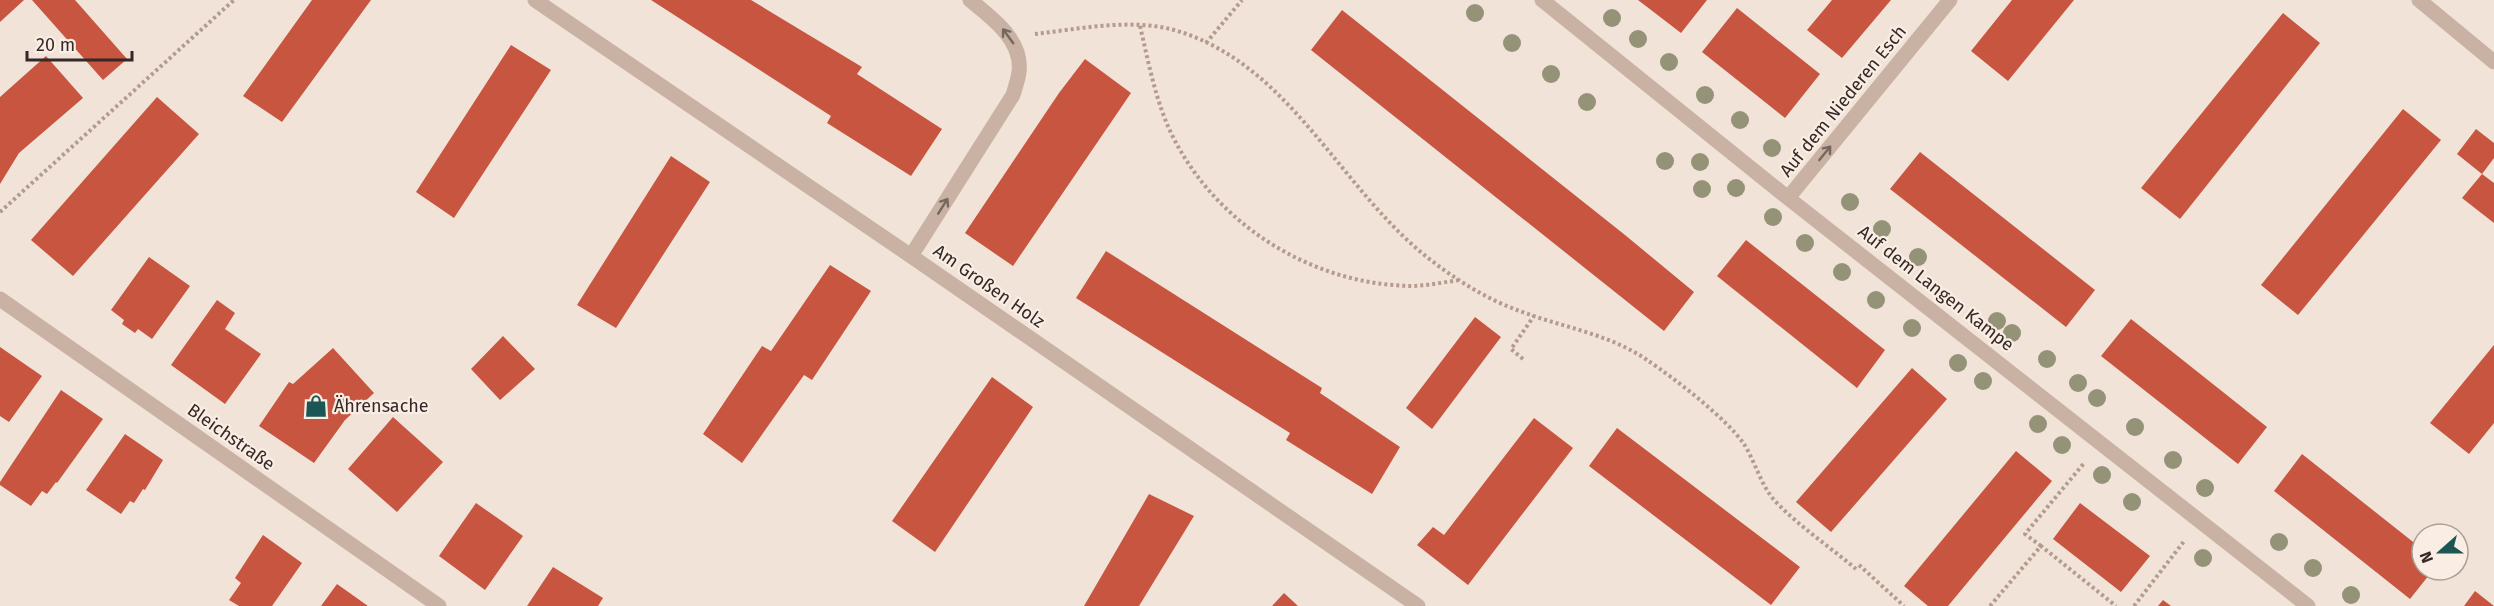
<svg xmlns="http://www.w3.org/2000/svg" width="2494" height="606" viewBox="0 0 2494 606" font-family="'Fira Sans',sans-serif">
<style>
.building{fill:#c75540}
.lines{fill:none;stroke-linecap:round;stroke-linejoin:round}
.path{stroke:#b59b8e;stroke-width:4;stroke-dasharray:3 3;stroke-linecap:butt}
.minor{stroke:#c9b2a4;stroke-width:15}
.tree{fill:#949378}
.oneway{stroke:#77675f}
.labels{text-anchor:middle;stroke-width:4.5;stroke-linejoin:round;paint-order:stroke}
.street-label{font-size:18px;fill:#342926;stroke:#f9ede4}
.poi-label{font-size:18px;fill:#342926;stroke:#f9ede4;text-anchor:start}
</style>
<rect width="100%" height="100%" fill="#f1e3d8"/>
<!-- building -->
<path class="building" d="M0,0h24l-24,22z
M32,0h43l52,59 -24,21z
M312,0h59l-89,122 -39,-26z
M651,0h100l111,67 -5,7 85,55 -31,47 -84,-53 4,-7z
M1638,0h69l-26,33z
M1832,0h59l-49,58 -35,-28z
M2012,0h62l-66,81 -37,-30z
M1737,8l83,66 -35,44 -83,-66z
M1342,10l283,225 69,57 -30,39 -353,-281z
M2283,13l37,30 -140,176 -39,-31z
M511,45l40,25 -97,148 -38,-26z
M46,56l37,42 -64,55 -19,31v-87z
M1085,59l46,34 -118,173 -48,-33 94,-140z
M157,97l42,37 -126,142 -42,-36z
M2403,109l38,31 -143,175 -37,-30z
M2476,129l18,14v15l-12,16 -25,-20z
M1920,152l175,138 -29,37 -176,-138z
M671,156l39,26 -94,146 -39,-23z
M2482,174l12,9v40l-32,-25z
M1746,240l139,110 -28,38 -140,-112z
M1106,251l216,137 -2,5 80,54 -28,47 -86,-54 4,-7 -214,-135z
M149,257l41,29 -38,53 -14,-10 -3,4 -13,-9 2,-4 -13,-10z
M830,265l41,26 -59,89 -8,-5 -62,88 -39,-29 59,-88 9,5z
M217,300l18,13 -10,16 36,25 -36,50 -54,-39z
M1475,317l26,20 -69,92 -26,-21z
M2131,319l136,108 -29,37 -137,-108z
M503,336l32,33 -35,31 -29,-31z
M2494,345v78l-25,31 -39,-31z
M0,347l42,29 -33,46 -9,-6z
M333,348l41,45 -29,27 -31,43 -55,-37 30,-44 4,2z
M1912,368l35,31 -116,133 -35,-30z
M992,377l41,30 -98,145 -43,-31z
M61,390l42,29 -46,64 -1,-1 -9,12 -5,-3 -11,15 -31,-21v-3z
M393,417l50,45 -46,50 -49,-43z
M1534,418l39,30 -105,137 -51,-40 16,-18 11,8z
M1617,428l183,139 -29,38 -182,-139z
M125,434l38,26 -18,30 -2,-1 -9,14 -4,-2 -9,13 -35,-24z
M2016,451l36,30 -104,125h-20l-24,-20z
M2302,454l120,95v21h11l-23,29 -136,-108z
M1149,494l45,22 -55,90h-55z
M476,503l47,33 -38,54 -46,-34z
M2080,503l70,53 -29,36 -68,-53z
M263,535l39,28 -30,43h-33l-10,-6 12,-17 -6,-5z
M553,567l50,31 -5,8h-71z
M337,584l31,22h-47z
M2475,591l19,15h-30z
M1284,593l14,13h-26z
M2163,600l8,6h-13z"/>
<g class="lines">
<!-- path -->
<path class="path" d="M1140,26c9,38 16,78 34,113 45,87 138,145 236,147 17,0 34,-4 50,-6
M1035,34c44,-5 95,-16 139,-4 117,33 167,162 258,231 26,20 55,38 85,49 43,17 91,23 130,50 27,18 79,58 97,84 12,19 17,43 33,59 23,24 53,44 79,66
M1206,43l36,-43
M0,212l234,-212
M1523,359l-12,-10 23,-33
M2041,546l-16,-12 60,-72
M1859,565l45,41
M1990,606l51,-60 75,60
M2134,606l51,-66"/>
<!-- minor -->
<path class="minor" d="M535,0l376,256 507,350
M1542,0l246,198 520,408
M2419,0l75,62
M1788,198l162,-198
M911,256l102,-161c2,-7 5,-15 6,-23 4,-32 -27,-54 -49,-72
M0,299l439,307"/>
</g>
<!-- trees -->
<g class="tree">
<circle cx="1475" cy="13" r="9"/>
<circle cx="1612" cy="18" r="9"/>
<circle cx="1638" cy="39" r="9"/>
<circle cx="1512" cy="43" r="9"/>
<circle cx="1669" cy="62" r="9"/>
<circle cx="1551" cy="74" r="9"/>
<circle cx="1705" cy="95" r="9"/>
<circle cx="1587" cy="102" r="9"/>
<circle cx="1740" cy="120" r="9"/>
<circle cx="1772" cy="148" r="9"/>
<circle cx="1665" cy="161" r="9"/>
<circle cx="1700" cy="162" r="9"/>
<circle cx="1736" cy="188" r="9"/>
<circle cx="1702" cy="189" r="9"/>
<circle cx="1850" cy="202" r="9"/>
<circle cx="1773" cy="217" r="9"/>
<circle cx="1882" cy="229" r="9"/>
<circle cx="1805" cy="243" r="9"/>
<circle cx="1918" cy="257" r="9"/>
<circle cx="1842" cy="272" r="9"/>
<circle cx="1876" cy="300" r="9"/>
<circle cx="1997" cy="321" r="9"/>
<circle cx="1912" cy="328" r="9"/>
<circle cx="2012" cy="333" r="9"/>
<circle cx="2047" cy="359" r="9"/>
<circle cx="1958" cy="363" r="9"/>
<circle cx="1983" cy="381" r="9"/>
<circle cx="2078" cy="383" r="9"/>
<circle cx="2097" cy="398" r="9"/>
<circle cx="2038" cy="424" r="9"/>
<circle cx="2135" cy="427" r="9"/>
<circle cx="2062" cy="445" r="9"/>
<circle cx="2173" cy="460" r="9"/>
<circle cx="2102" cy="475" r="9"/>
<circle cx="2205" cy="488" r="9"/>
<circle cx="2132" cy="502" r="9"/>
<circle cx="2279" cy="542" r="9"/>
<circle cx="2203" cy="558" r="9"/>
<circle cx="2313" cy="568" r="9"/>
<circle cx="2351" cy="595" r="9"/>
</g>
<!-- one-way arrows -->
<defs><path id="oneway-shaft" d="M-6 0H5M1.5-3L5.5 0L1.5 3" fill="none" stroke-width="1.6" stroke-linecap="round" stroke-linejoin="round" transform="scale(1.5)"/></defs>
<g class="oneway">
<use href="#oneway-shaft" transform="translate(1008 36) rotate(-126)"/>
<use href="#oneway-shaft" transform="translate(1825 153) rotate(-51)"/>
<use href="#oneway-shaft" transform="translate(943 206) rotate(-58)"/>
</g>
<!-- icons -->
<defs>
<g id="shop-bare" transform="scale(1.8)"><path d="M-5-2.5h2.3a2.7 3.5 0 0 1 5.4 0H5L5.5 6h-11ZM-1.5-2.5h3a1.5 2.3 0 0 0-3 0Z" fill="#1b5554" stroke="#f9ede4" stroke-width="2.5" paint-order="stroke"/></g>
</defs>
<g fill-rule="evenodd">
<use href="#shop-bare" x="316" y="406"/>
</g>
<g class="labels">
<!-- street labels -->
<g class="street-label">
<text transform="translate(1843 101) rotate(-51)" y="6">Auf dem Niederen Esch</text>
<text transform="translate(989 286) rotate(35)" y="6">Am Großen Holz</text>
<text transform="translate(1936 288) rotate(38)" y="6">Auf dem Langen Kampe</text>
<text transform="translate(231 437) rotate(35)" y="6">Bleichstraße</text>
</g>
<!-- poi labels -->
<g class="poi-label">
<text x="334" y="412">Ährensache</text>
</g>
</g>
<!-- north arrow -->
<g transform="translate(2440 552) rotate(249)"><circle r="28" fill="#f9ede4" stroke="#aa9f98" stroke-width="1.5"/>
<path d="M0-4.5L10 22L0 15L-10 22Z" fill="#1b5554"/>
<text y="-9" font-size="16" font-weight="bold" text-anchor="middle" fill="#342926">N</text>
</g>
<!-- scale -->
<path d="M27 51v9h105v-9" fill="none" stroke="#342926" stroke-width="3"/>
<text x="36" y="51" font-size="18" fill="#342926" stroke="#f9ede4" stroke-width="4.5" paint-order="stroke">20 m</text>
</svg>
